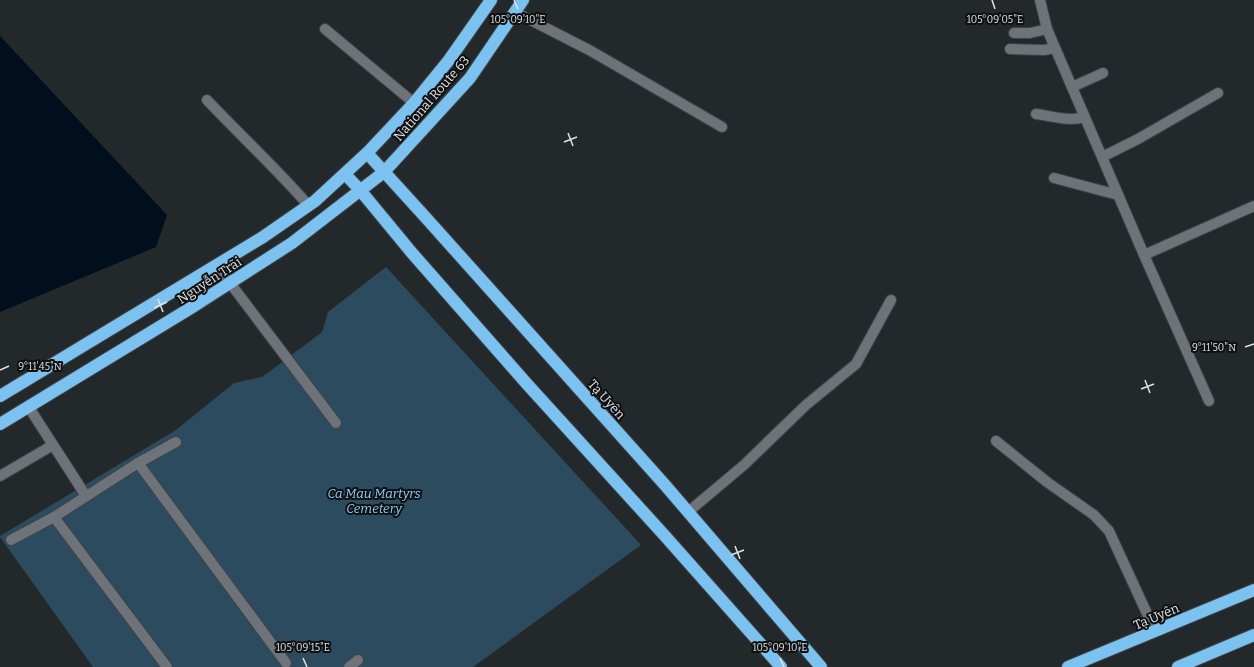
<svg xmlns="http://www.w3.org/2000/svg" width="1254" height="667" viewBox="0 0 1254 667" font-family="Bitter,serif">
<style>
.green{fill:#2d4b5f}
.water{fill:#000e1d}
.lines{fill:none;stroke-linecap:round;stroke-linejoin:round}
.lane-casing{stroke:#3f4346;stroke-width:12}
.street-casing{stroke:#3f4346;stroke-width:12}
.highway-casing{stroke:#3f4346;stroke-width:14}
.lane{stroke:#6d7378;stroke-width:10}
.street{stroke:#6d7378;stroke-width:10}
.highway{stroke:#7cc2f0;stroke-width:12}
.ticks{fill:none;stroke:#e0e3e5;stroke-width:1.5}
.labels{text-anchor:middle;stroke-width:4;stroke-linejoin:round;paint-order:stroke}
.street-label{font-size:13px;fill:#e0e3e5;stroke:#0e1012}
.park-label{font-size:13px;font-style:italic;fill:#91cdf7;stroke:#0e1012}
.ticks-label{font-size:10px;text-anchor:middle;fill:#e0e3e5;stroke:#0e1012;stroke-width:4;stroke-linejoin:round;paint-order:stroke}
</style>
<rect width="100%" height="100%" fill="#23282b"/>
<!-- green -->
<path class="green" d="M386,267l255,278 -168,122h-380l-93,-130v-1l176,-106 58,-47 28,-6 60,-45 6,-20z"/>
<!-- water -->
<path class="water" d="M0,36l167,179 -11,32 -156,65z"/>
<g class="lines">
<!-- lane casing -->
<g class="lane-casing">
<path id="lane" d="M1014,33h16l17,-4
M1010,49l34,1 11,-2
M1072,87l31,-14
M218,265l12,18 106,140
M28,406l58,90
M138,463l148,200
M0,476l53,-31
M54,517l113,150
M11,540l43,-23 84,-54 38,-21
M349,667l9,-7"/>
</g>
<!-- street casing -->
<g class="street-casing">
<path id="street" d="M1040,0l7,29 97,226 65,146
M515,12l76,39 131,76
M325,29l89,74
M207,100c34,36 70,69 102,106
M1036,114c16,2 33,8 48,3
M1102,157l36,-18 80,-46
M1054,178l64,17
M1144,255l110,-49
M996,441l51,41 47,33 15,16 46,100
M688,512l56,-47 62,-60 50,-41 35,-64"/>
</g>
<!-- highway casing -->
<g class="highway-casing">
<path id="highway" d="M367,153l60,66 238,266 156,182
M345,174l15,16 52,63 115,131 138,152 116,131
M0,396l263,-159 52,-36 52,-48 47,-50 35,-43 42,-60
M0,424l194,-118 98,-63 92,-71 86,-94 53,-78
M1068,667l186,-77
M1178,667l76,-32"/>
</g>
<!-- lane -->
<use href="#lane" class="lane"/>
<!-- street -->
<use href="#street" class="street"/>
<!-- highway -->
<use href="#highway" class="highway"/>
</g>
<!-- ticks -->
<path class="ticks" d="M514,0l4,9M992,0l3,9M568,133l5,13M564,142l13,-5M158,299l5,13M154,308l13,-6M1245,347l9,-3M0,370l9,-4M1145,380l5,13M1141,389l13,-5M735,546l5,13M731,555l13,-5M303,658l4,9M780,658l4,9"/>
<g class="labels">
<!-- street labels -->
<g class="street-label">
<text transform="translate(431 98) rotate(-49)" y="5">National Route 63</text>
<text transform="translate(209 280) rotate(-33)" y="5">Nguyễn Trãi</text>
<text transform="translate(607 399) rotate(48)" y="5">Tạ Uyên</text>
<text transform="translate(1156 616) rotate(-23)" y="5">Tạ Uyên</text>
</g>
<!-- park labels -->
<g class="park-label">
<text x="374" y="498">Ca Mau Martyrs<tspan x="374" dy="15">Cemetery</tspan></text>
</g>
</g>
<g class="ticks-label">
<text x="518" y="23">105°09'10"E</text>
<text x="995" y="23">105°09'05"E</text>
<text x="1214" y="351">9°11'50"N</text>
<text x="40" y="370">9°11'45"N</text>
<text x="303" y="651">105°09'15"E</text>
<text x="780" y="651">105°09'10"E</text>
</g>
</svg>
